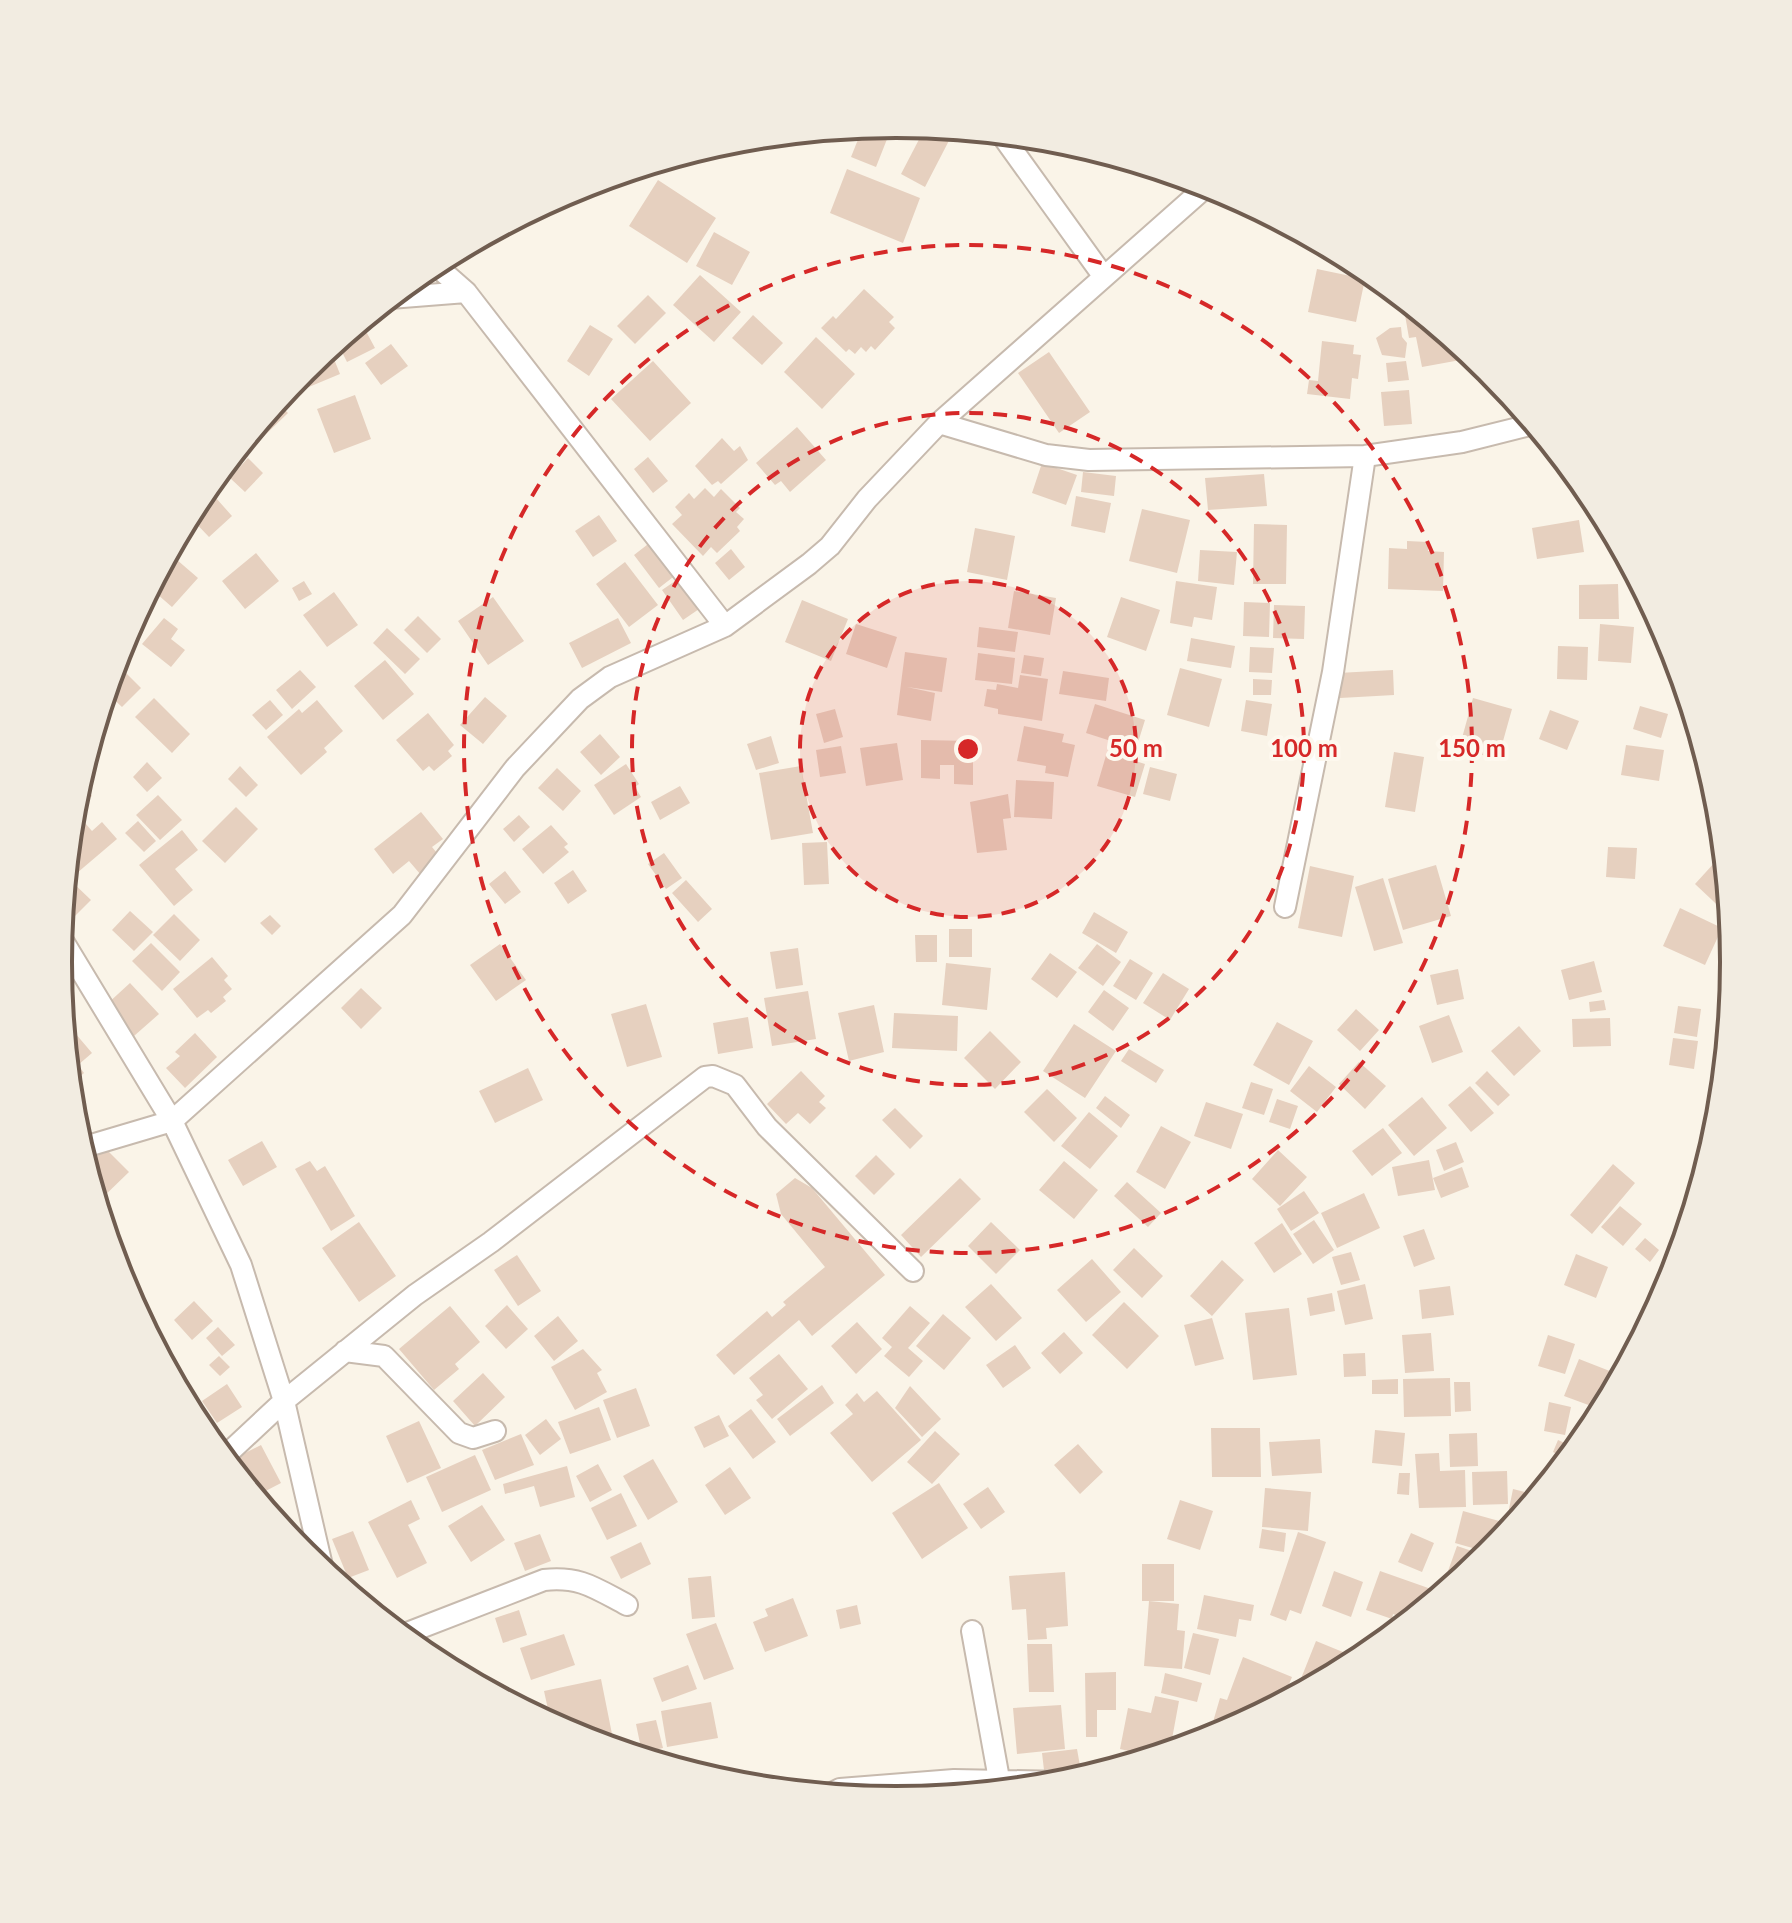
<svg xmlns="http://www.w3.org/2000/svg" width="1792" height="1923" viewBox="0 0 1792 1923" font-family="Lato,sans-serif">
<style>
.building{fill:#e6d0bf}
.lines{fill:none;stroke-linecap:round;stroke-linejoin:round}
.street-casing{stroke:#c7baae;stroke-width:24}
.street{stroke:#fff;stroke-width:20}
.ring{fill:none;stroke:#d62828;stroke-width:4;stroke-dasharray:14 10}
.rim{fill:none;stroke:#705d50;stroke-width:4}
.centre{fill:#d62828;stroke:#fdf8ee;stroke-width:4}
.ring-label{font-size:24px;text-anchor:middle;font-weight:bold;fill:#d62828;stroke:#fdf8ee;stroke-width:8;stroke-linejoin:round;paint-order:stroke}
</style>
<rect width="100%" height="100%" fill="#faf4e8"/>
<!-- building -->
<path class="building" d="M893,124l-17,43 -25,-10 12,-30z
M926,126l29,3 -30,58 -24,-13z
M847,169l73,29 -17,45 -73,-30z
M658,180l58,38 -29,45 -58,-37z
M714,232l36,20 -18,33 -36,-19z
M1317,269l48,10 -9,43 -48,-10z
M700,275l41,37 -27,30 -41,-37z
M864,289l30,28 -5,5 6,6 -20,22 -4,-4 -5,6 -5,-5 -6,7 -6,-5 -3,3 -25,-24 12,-12 3,3z
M648,295l18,18 -31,31 -18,-18z
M1419,312l45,37 2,10 -44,8 -6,-30 -7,1 -4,-23z
M753,315l30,28 -21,22 -30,-27z
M361,322l14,26 -28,14 -10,-20z
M590,325l23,14 -24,37 -22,-15z
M1401,327l1,10 5,6 -2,15 -23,-3 -6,-17 14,-10z
M816,337l39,37 -33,35 -38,-37z
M1322,341l32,4 -1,9 8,1 -3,24 -6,-1 -2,21 -43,-5 2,-14 9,1z
M391,344l17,22 -27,19 -16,-22z
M1049,352l41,60 -31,21 -41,-60z
M332,354l8,20 -36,15 -5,-14 22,-20 1,3z
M653,361l38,42 -41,38 -39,-42z
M1406,361l3,19 -21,2 -2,-19z
M1409,390l3,34 -28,2 -3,-34z
M355,395l16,44 -37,14 -17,-44z
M277,402l11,11 -27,26 -8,-8z
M797,427l29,33 -36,32 -9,-11 -6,4 -19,-22z
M722,438l12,13 6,-5 8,14 -27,24 -3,-3 -6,4 -17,-19z
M648,457l20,24 -15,12 -19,-24z
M248,458l15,15 -18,19 -15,-14z
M1042,463l35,12 -11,30 -34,-12z
M1083,472l33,4 -2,20 -33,-4z
M1264,474l3,32 -59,4 -3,-32z
M705,488l9,9 7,-8 19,19 -4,4 8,7 -7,8 3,4 -23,22 -6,-6 -8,9 -31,-32 10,-9 -7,-8 14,-14 5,6z
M208,489l24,27 -23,21 -20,-21z
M1076,496l35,7 -6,30 -34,-7z
M1142,509l48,11 -13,53 -48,-12z
M599,515l18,26 -24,16 -18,-26z
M1579,520l5,32 -47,7 -5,-31z
M1254,524l33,1 -1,59h-33z
M975,528l40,8 -8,44 -40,-8z
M652,541l25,33 -18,14 -25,-33z
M1407,541l21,1v9l16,1 -1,39 -55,-2 1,-41 18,1z
M731,549l14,18 -16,13 -14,-17z
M1200,550l37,2 -3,33 -36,-4z
M169,553l29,25 -26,29 -22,-19z
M256,553l23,28 -34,28 -23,-28z
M625,562l33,43 -29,22 -33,-43z
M681,577l21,30 -19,13 -21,-30z
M304,581l8,13 -13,7 -7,-13z
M1176,581l41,6 -5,33 -18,-3 -2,10 -22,-4z
M1618,584l1,35h-40v-34z
M1014,591l42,7 -6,37 -42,-7z
M334,592l24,33 -31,22 -24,-32z
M493,597l31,44 -36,24 -30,-44z
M1121,597l39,13 -14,41 -39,-14z
M802,600l46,19 -17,42 -46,-19z
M1244,602l26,1 -1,34 -26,-1z
M1274,605l31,1 -1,33 -31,-1z
M418,616l23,23 -14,14 -23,-23z
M164,618l14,11 -7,10 14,11 -14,17 -29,-23z
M618,618l13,25 -49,25 -13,-25z
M856,624l41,13 -10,31 -41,-14z
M1600,624l34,3 -3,36 -33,-2z
M979,627l39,5 -3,20 -38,-5z
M387,628l33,31 -15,15 -32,-31z
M1191,638l44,8 -4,22 -44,-7z
M1558,646l30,1 -1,33 -30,-1z
M1250,647l24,1 -2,25 -23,-1z
M905,652l42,6 -5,34 -35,-5 28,6 -4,28 -34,-6z
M978,653l37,5 -3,26 -37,-4z
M1024,655l20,3 -3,18 -20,-3z
M385,660l29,34 -31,26 -29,-34z
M120,667l21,21 -19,19 -16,-15 5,-17z
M1180,668l42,11 -13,48 -42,-12z
M300,670l16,17 -24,22 -16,-19z
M1393,670l1,25 -54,3 -2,-25z
M1063,671l46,7 -3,23 -47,-7z
M1020,675l28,4 -6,42 -44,-7v-5l-14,-3 3,-17 9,1 1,-6 21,4z
M1253,679l19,1 -1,15h-18z
M485,697l22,19 -24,28 -23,-19z
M154,698l36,36 -18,19 -37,-36z
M1473,698l39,11 -14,50 -39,-10z
M270,700l13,15 -17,15 -14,-15z
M317,700l26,31 -19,17 3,4 -26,23 -34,-38 32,-28 3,4z
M1246,700l26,4 -5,32 -26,-5z
M1095,704l50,16 -9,29 -50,-16z
M1640,706l28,8 -7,24 -28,-9z
M835,709l8,28 -19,6 -8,-29z
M1550,710l29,11 -12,29 -28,-11z
M428,713l26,32 -6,6 4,5 -18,15 -5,-5 -6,5 -27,-31z
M1024,726l40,8 -2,8 13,3 -7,32 -23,-4 1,-7 -29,-5z
M600,734l20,23 -19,18 -21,-23z
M771,736l8,27 -23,7 -9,-26z
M921,740l52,1v44l-19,-1v-19h-14v14l-19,-1z
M897,743l6,37 -37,6 -6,-38z
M1626,745l38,5 -5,31 -38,-6z
M841,746l5,27 -26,4 -4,-27z
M1107,752l38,12 -10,33 -38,-11z
M1394,752l30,5 -9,55 -30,-5z
M147,762l15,16 -15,14 -14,-15z
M626,764l13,20 -4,3 6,10 -27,18 -20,-30z
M240,766l18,19 -12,12 -18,-18z
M801,766l12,67 -42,7 -12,-67z
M1150,767l27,7 -7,27 -27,-7z
M557,768l24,23 -18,20 -25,-23z
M80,779l12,17 -10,7 -7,-9z
M1016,780l38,2 -2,37 -38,-2z
M680,786l10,17 -30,17 -9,-18z
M1008,794l3,24 -8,1 4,31 -30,3 -7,-51z
M158,795l24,25 -22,20 -24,-25z
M236,807l22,22 -33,34 -23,-22z
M421,812l22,27 -11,8 10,12 -21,16 -12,-14 -16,13 -19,-25z
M519,815l11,12 -16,15 -11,-13z
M138,821l18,20 -12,11 -19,-19z
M102,822l15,17 -40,34 -9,-10 2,-27 15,-13 7,8z
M551,825l17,19 -4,3 5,5 -26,22 -21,-25z
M182,830l16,20 -23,19 18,21 -19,16 -35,-41z
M827,842l2,42 -25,1 -2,-42z
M1608,847l29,1 -2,31 -29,-2z
M664,853l18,25 -16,11 -18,-25z
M1716,861l9,8 4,47 -34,-32z
M1436,865l15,51 -48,14 -15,-51z
M1310,866l44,10 -12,61 -44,-9z
M573,870l14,21 -19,13 -14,-21z
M505,871l16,21 -16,12 -16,-20z
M1383,878l20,65 -29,8 -19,-64z
M69,879l22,21 -19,19 -9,-8z
M686,880l26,29 -14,13 -26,-29z
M1680,908l42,20 -17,37 -42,-19z
M130,911l23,21 -19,19 -22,-21z
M1094,912l34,20 -12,21 -34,-20z
M174,914l26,26 -20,21 -27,-26z
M270,915l11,11 -9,9 -12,-12z
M949,929h23v28h-23z
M915,935h22v27h-21z
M151,943l29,29 -18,19 -30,-30z
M500,944l26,36 -30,21 -26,-36z
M1097,944l24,18 -18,24 -25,-18z
M798,948l5,37 -27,4 -6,-37z
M1050,953l27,19 -20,26 -26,-19z
M212,957l16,19 -4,4 8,9 -9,8 3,4 -15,12 -3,-3 -11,8 -24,-29z
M1130,959l23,14 -17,27 -23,-14z
M1594,961l8,31 -33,8 -8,-30z
M946,963l45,5 -4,42 -45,-5z
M1458,969l6,30 -27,6 -7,-30z
M1163,973l26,16 -19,31 -27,-17z
M130,983l29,31 -25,22 -28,-31z
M361,988l21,20 -21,21 -20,-21z
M1104,990l25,18 -16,23 -25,-19z
M808,991l8,48 -44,7 -8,-48z
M1604,1000l2,10 -16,2 -1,-10z
M646,1004l16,53 -35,10 -16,-53z
M874,1005l10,47 -35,9 -11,-48z
M1678,1006l23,3 -4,28 -23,-4z
M1356,1009l23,21 -19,21 -23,-21z
M894,1013l64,3 -1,35 -65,-3z
M1449,1015l14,37 -31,11 -13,-37z
M748,1017l5,31 -35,6 -5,-31z
M1610,1018l1,28 -38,1 -1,-28z
M64,1020l28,33 -14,12 6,8 -14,12z
M1277,1022l36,19 -24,44 -36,-20z
M1074,1024l42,27 -31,47 -42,-27z
M1519,1026l22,25 -27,25 -23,-25z
M990,1031l31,31 -26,27 -31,-31z
M195,1033l22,24 -32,31 -19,-20 14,-12 -5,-4z
M1673,1038l25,3 -4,28 -25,-4z
M1129,1049l35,21 -8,13 -35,-22z
M1359,1062l27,24 -21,23 -26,-25z
M1309,1066l27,21 -19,25 -27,-21z
M528,1068l15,32 -48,23 -16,-32z
M801,1071l24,25 -6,6 7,6 -16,16 -12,-11 -12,11 -19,-20z
M1487,1071l23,24 -12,11 -23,-23z
M1251,1082l22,7 -9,26 -22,-7z
M1470,1086l24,27 -23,19 -23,-27z
M1047,1089l30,29 -23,24 -30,-30z
M1105,1096l25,19 -9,13 -25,-20z
M1422,1097l25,31 -33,28 -26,-31z
M1277,1099l21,7 -8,23 -21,-7z
M1206,1102l37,12 -12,35 -37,-13z
M895,1108l28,28 -13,13 -28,-29z
M1089,1112l29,24 -28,33 -29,-23z
M1161,1126l30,16 -26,47 -29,-17z
M1383,1128l19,25 -30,23 -20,-25z
M262,1141l15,26 -34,19 -15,-26z
M1456,1142l8,20 -20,9 -8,-21z
M100,1143l29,29 -31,30 -14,-44z
M1278,1150l29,27 -27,29 -28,-27z
M876,1155l19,19 -21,21 -19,-19z
M1429,1160l6,30 -37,6 -6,-29z
M310,1161l7,10 8,-5 30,50 -24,15 -36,-62z
M1064,1161l34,29 -24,29 -35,-29z
M1613,1164l22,19 -43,51 -22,-19z
M1462,1167l7,20 -28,11 -8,-20z
M795,1178l17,10 73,87 -73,61 -13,-16 -65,55 -18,-20 51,-44 5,6 14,-12 -3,-3 42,-35 -44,-53 -5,-20z
M960,1178l21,21 -60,58 -20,-22z
M1127,1182l34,31 -13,14 -34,-31z
M1304,1191l15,22 -28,18 -14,-22z
M1364,1193l16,35 -43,20 -16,-35z
M1620,1206l22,18 -19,22 -22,-19z
M1314,1220l20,30 -21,14 -20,-30z
M359,1222l37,54 -37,26 -37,-54z
M991,1222l29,28 -24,24 -28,-28z
M1282,1223l20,31 -28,19 -20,-30z
M1424,1229l11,30 -21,8 -11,-31z
M1645,1238l14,12 -9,12 -15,-13z
M1134,1248l29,28 -21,22 -29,-28z
M1351,1252l9,28 -19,5 -9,-28z
M1576,1254l32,13 -12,31 -32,-13z
M517,1255l24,36 -23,15 -24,-36z
M1092,1259l29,33 -35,30 -29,-32z
M1222,1260l22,20 -32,36 -22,-20z
M991,1284l31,34 -26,23 -31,-34z
M1365,1284l8,35 -28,6 -8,-34z
M1450,1286l4,29 -32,4 -3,-29z
M1332,1293l3,18 -25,5 -3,-18z
M194,1301l19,20 -21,19 -18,-20z
M1124,1302l35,34 -32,33 -35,-34z
M507,1305l21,24 -22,20 -21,-23z
M450,1306l30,36 -25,22 4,5 -25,21 -35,-41z
M910,1306l20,17 -22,25 15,13 -14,16 -25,-21 8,-9 -10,-9z
M1653,1307l3,3 -12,21 -5,-4z
M1289,1308l8,67 -44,5 -8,-67z
M943,1314l28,24 -27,32 -28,-24z
M558,1316l20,25 -24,20 -20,-25z
M1212,1318l12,41 -29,7 -11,-41z
M857,1322l25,27 -26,25 -25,-28z
M218,1327l17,18 -13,11 -16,-18z
M1064,1332l19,21 -23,21 -19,-21z
M1431,1333l3,38 -29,2 -3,-38z
M1548,1335l27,9 -10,30 -27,-8z
M1015,1345l16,23 -28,20 -17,-23z
M583,1349l19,21 -5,3 10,19 -32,18 -24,-43z
M1365,1353l1,23 -22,1 -1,-23z
M779,1354l29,35 -36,30 -16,-19 7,-5 -14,-17z
M219,1356l11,11 -10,9 -11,-11z
M1579,1359l41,16 -18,35 -38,-14z
M483,1373l22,24 -30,29 -22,-25z
M1450,1378l1,38 -47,1 -1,-38z
M1398,1379v15h-26v-14z
M1454,1382h16l1,29 -16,1z
M227,1384l15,23 -25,16 -15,-22z
M822,1385l12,18 -44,33 -13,-17z
M910,1386l31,33 -19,18 -27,-29z
M636,1388l14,38 -33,12 -14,-38z
M877,1391l44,49 -49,42 -42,-49 23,-19 -8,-9 12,-12 7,9z
M1549,1402l22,5 -6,28 -21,-4z
M599,1407l12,33 -41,14 -12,-32z
M751,1409l25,33 -23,17 -25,-33z
M198,1411l13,15 -7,6 -11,-16z
M719,1415l10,21 -25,12 -10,-21z
M546,1419l15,20 -21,16 -15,-20z
M419,1421l22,47 -34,15 -21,-47z
M1211,1428h49l1,49h-49z
M1375,1430l30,3 -3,33 -30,-3z
M935,1431l25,23 -28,30 -25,-22z
M1477,1433l1,33 -28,1 -1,-33z
M521,1434l13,31 -39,15 -13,-30z
M1320,1439l2,34 -50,3 -3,-34z
M1558,1440l18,8 -9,11 -14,-7z
M1078,1444l25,28 -23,22 -26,-29z
M261,1445l20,38 -25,13 -25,-36z
M1439,1453l1,18 25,-1 1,37 -47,1 -4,-54z
M475,1455l16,35 -49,22 -16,-35z
M653,1459l25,43 -30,18 -25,-44z
M598,1464l14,26 -22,12 -14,-26z
M567,1466l8,31 -35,10 -6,-21 -29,8 -2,-10z
M730,1467l21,31 -26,17 -20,-30z
M1507,1471l1,33 -35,1 -1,-33z
M1399,1473h11l-1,22 -12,-1z
M939,1483l29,45 -46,31 -30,-46z
M988,1487l17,25 -24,17 -18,-25z
M1265,1488l46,4 -3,39 -46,-4z
M1513,1489l24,6 -21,26 -9,-2z
M621,1493l16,33 -30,14 -16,-32z
M411,1500l9,19 -12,6 19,38 -30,15 -29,-56z
M1180,1500l33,11 -13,39 -33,-11z
M482,1505l23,35 -34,22 -23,-36z
M1463,1511l47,13 -20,29 -35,-10z
M1262,1529l24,4 -2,19 -25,-4z
M353,1531l16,39 -21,8 -16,-39z
M1298,1532l28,10 -25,72 -11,-4 -4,11 -16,-6z
M1411,1533l23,10 -12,29 -24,-10z
M540,1534l11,27 -26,10 -11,-28z
M641,1542l10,22 -30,15 -11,-22z
M1457,1546l27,9 -22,21 -14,-5z
M1142,1564h32v37h-32z
M1334,1571l29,11 -12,35 -29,-11z
M1380,1571l54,19 -5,13 -21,17 -15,-6 -1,5 -26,-9z
M1065,1572l3,54 -22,2 1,11 -19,1 -2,-31 -14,1 -3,-34z
M711,1576l4,41 -23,2 -4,-41z
M1204,1595l50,10 -3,16 -12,-2 -3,18 -39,-8z
M793,1598l15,38 -43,16 -12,-30 15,-6 -3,-7z
M1149,1601l30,3 -2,26 8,1 -3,38 -38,-3z
M857,1605l4,19 -21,5 -4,-19z
M519,1610l8,25 -24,8 -8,-25z
M716,1623l18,46 -30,11 -18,-46z
M1193,1633l26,6 -9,36 -26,-7z
M564,1634l11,31 -44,15 -11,-32z
M1316,1641l44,18 -49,26 -11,-4z
M1027,1644h25l2,48h-25z
M1243,1657l49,20 -10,24 -15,8 -6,-3v6l-53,27 12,-41 7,2z
M688,1665l9,24 -35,13 -9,-24z
M1116,1672v38h-19v27h-11l-1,-64z
M1165,1673l37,10 -5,19 -36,-9z
M601,1679l13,65 -7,1 -32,-9 -24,-13 -7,-32z
M1155,1696l24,5 -9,49 -19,6 -31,-7 8,-41 23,5z
M711,1702l7,36 -51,9 -6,-36z
M1061,1705l4,44 -48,5 -4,-46z
M656,1720l7,28 -21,5 -6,-29z
M1077,1749l3,17 -36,4 -2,-17z"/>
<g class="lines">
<!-- street casing -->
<g class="street-casing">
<path id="street" d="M1001,134l103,143
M433,263l33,29 259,334
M390,298l76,-6
M939,423l269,-238
M1285,907l48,-235 32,-216
M60,936l112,185 69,144 43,136 39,169
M81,1148l91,-27 230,-206 113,-147 65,-69 30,-22 115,-51 84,-62 21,-18 37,-47 72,-76 107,32 43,5 276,-4 97,-14 72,-18
M345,1351l39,5 75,77 14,5 22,-7
M224,1457l60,-56 131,-106 76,-53 214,-165 8,-1 22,9 32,42 146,144
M972,1631l27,148
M402,1635l142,-55c36,-4 51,8 83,25
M832,1793l8,-4 114,-9 111,2"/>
</g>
<!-- street -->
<use href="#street" class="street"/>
</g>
<!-- distance rings -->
<circle cx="968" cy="749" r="168" fill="#d62828" fill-opacity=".12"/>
<g class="ring">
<circle cx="968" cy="749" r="168"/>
<circle cx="968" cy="749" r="336"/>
<circle cx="968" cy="749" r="504"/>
</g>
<!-- crop -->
<path d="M0 0H1792V1923H0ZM72 962a824 824 0 1 1 1648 0a824 824 0 1 1-1648 0Z" fill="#f2ece1" fill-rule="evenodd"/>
<path class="rim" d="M72 962a824 824 0 1 1 1648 0a824 824 0 1 1-1648 0Z"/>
<circle cx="968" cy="749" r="12" class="centre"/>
<g class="ring-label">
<text x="1136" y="757">50 m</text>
<text x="1304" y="757">100 m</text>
<text x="1472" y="757">150 m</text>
</g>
</svg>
